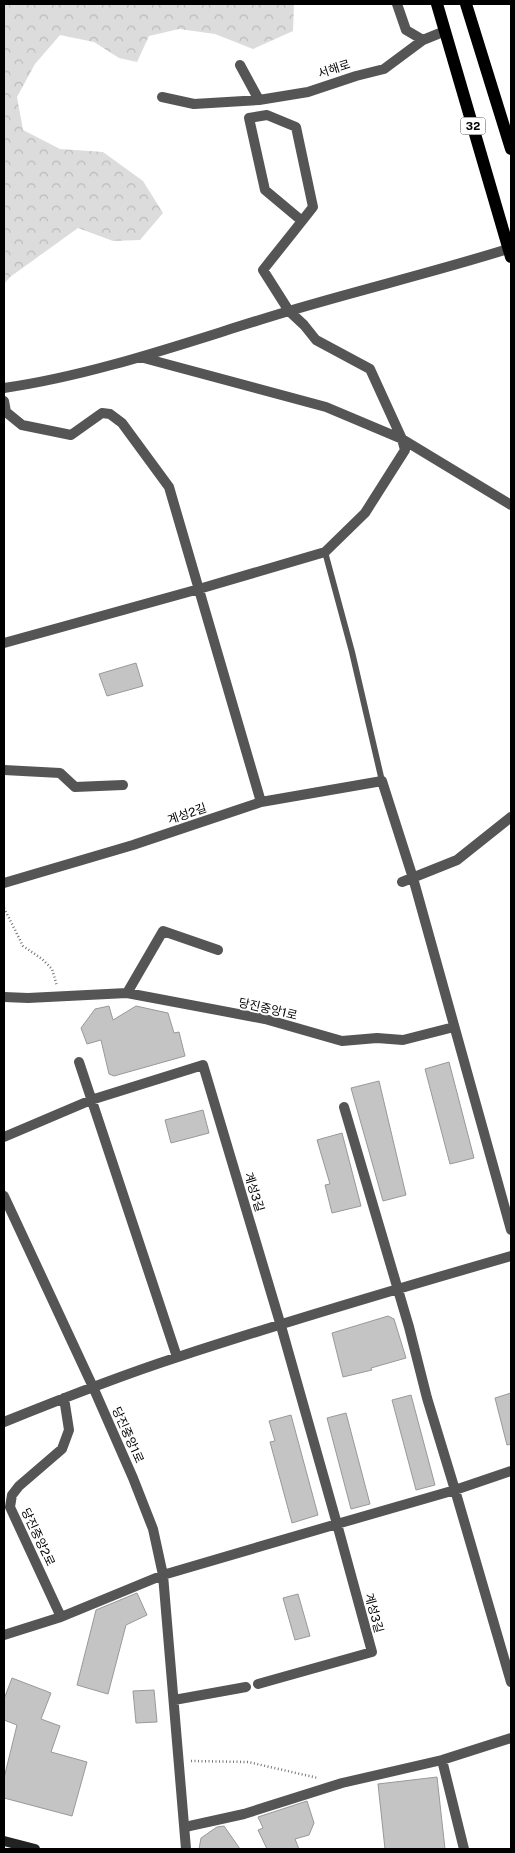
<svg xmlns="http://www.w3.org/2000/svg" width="515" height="1853" viewBox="0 0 515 1853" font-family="'Public Sans','Noto Sans KR',sans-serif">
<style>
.forest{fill:url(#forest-crowns)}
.building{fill:#c4c4c4;stroke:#999}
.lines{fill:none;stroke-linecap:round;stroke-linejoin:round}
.path{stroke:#777;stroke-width:2.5;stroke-dasharray:1 2.5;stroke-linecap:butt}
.lane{stroke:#555;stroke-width:6}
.street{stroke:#555;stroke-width:10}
.secondary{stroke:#222;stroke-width:10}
.primary{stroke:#000;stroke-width:12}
.labels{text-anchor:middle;stroke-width:4;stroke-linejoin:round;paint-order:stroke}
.shield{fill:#fff;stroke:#4c4c4c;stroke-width:1}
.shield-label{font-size:11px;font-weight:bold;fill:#000}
.street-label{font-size:12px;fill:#000;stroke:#fff}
</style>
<defs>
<pattern id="forest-crowns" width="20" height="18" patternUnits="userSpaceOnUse" patternTransform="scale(1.25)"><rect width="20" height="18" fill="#dcdcdc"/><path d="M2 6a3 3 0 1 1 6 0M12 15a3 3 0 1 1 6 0" fill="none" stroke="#bbb"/></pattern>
</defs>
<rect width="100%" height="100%" fill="#fff"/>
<!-- forest -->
<path class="forest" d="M4,4h290l-1,27 -40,18 -38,-15 -36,-5 -30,7 -12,26 -18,-4 -25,-16 -34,-7 -25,29 -18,33 6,33 37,19 43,3 40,29 20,32 -23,27 -27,1 -35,-13 -68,49 -6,7z"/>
<!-- building -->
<path class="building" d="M136,663l7,23 -36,10 -8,-22z
M109,1006l4,14 23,-14 32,7 6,20 5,-1 6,24 -71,20 -5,-2 -8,-34 -14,4 -6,-16 14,-19z
M449,1062l25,96 -24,6 -25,-95z
M379,1081l27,114 -23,6 -32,-113z
M203,1110l6,23 -38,10 -6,-23z
M342,1133l19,73 -29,7 -7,-28 5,-1 -13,-44z
M388,1316l6,3 12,39 -35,10 1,2 -29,7 -11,-44z
M511,1393v51l-4,1 -12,-47z
M411,1395l24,90 -19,5 -24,-90z
M346,1413l24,91 -19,5 -24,-91z
M291,1415l27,100 -26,8 -22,-81 5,-1 -6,-20z
M137,1593l10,22 -21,10 -18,69 -31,-9 19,-75z
M298,1594l12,42 -15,4 -12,-42z
M12,1678l39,15 -10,26 19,7 -9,26 36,10 -15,54 -68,-18v-20l13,-53 -13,-5v-21z
M154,1690l3,32 -21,1 -3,-32z
M437,1777l8,72h-60l-7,-65z
M307,1801l7,22 -5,12 -14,4 4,10h-32l-9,-19 5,-2 -5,-11z
M224,1826l16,23h-41l2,-11 16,-11z"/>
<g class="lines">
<!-- path -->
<path class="path" d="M4,908l19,38 19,13 10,10 5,17
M191,1761l57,1 70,16"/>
<!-- lane -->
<path class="lane" d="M325,552l27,100 30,129"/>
<!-- street -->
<path class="street" d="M397,4l9,26 17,10
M240,65l19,35 49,-8 48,-16 28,-7 39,-29 22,-9
M162,97l32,7 65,-4
M140,357l186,50 76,32 109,66
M4,388c97,-14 191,-49 285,-77 74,-22 149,-40 222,-63
M4,401l2,11 16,13 49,10 31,-22 8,1 12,9 47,64 92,315
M4,643l195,-54 126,-37 40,-39 40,-63 -3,-11 -32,-70 -54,-29 -12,-15 -15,-14 -26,-41 39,-49 -37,-31 -16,-72 18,-3 29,12 17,80 -11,14
M4,770l56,3 15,14 48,-2
M402,882l55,-22 54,-43
M4,883l129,-38 128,-43 121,-21 31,97 98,352
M127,993l138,26 77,22 35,-3 26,2 51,-13
M4,997l24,1 99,-5 36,-62 55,19
M79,1062l98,295
M4,1137l87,-37 112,-35 78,261 56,198 -174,51 -102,42 -57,18
M4,1196l89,191 40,91 20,51 10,46 23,274
M4,1422c57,-23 115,-46 174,-65 110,-36 222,-69 333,-101
M511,1471l-56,19 56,192
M61,1617l-51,-110 2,-12 7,-9 43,-37 7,-19 -5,-32
M258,1684l114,-32 -35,-128 118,-34 -28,-92 -18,-71 -65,-220
M174,1700l72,-13
M442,1760l22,89
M185,1827l59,-13 98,-31 100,-23 69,-22"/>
<!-- secondary -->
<path class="secondary" d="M4,1841l31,8"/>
<!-- primary -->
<path class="primary" d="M437,4l74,253
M466,4l45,145"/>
</g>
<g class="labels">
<!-- shield labels -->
<rect class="shield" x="460.5" y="117.5" width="25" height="17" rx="4"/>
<g class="shield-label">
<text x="473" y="130">32</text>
</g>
<!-- street labels -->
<g class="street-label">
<text transform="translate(334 69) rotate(-18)" y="4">서해로</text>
<text transform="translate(187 814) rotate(-19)" y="4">계성2길</text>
<text transform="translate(268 1009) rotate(13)" y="4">당진중앙1로</text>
<text transform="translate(254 1192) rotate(73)" y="4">계성3길</text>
<text transform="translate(128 1435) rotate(66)" y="4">당진중앙1로</text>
<text transform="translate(38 1537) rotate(65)" y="4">당진중앙2로</text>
<text transform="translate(374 1613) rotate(75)" y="4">계성3길</text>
</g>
</g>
<!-- border -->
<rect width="515" height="1853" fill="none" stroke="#000000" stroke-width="10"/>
</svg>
